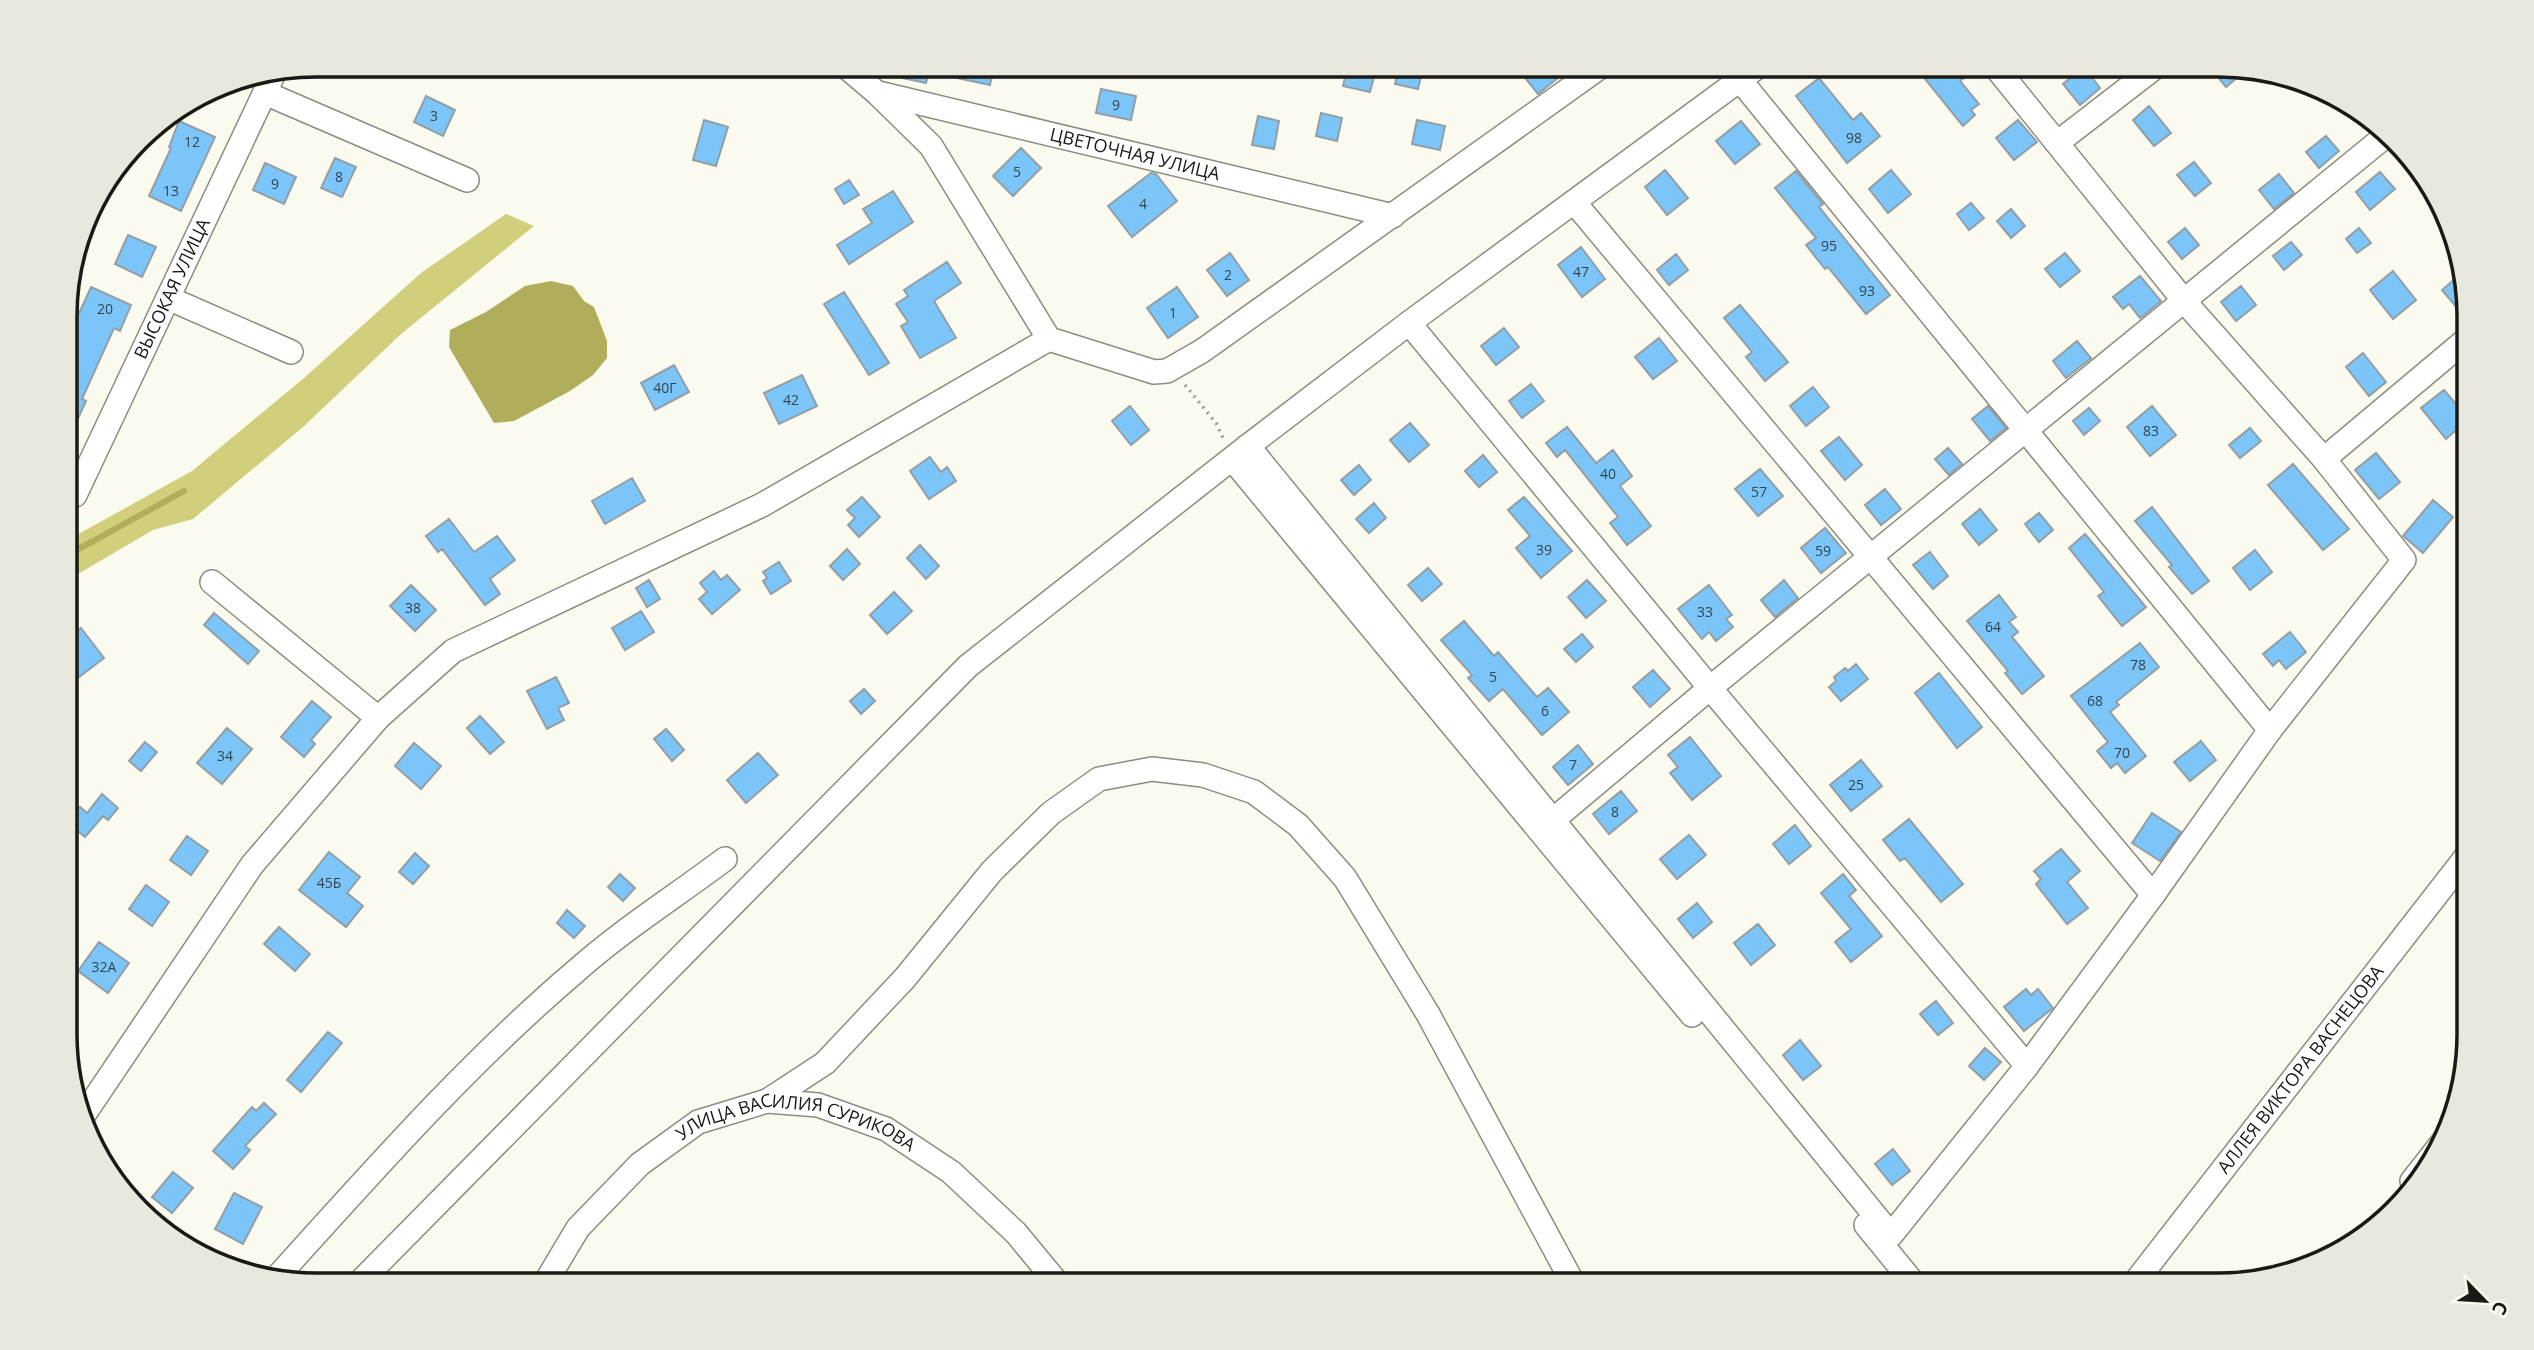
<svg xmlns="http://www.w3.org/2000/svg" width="2534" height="1350" viewBox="0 0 2534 1350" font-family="'Open Sans',sans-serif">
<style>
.forest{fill:#d1cf7c}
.water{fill:#b0ad5b}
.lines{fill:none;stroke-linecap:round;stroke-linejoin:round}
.stream{stroke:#b0ad5b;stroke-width:6}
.building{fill:#7bc5f9;stroke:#949ea5;stroke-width:2}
.minor-casing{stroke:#8c8c82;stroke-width:26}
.path{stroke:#9b9b92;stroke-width:3.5;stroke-dasharray:2 5;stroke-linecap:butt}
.minor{stroke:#fff;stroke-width:23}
.labels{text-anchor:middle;stroke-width:7;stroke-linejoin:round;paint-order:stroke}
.number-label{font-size:14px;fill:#32454e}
.street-label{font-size:18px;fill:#1a1a15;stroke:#fafaee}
.rim{fill:none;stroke:#1a1a15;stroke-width:3.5}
</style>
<rect width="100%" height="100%" fill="#fafaee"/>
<!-- forest -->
<path class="forest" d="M506,214l28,12 -133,108 -98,93 -110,92 -40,11 -87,51v-40l126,-70 112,-93 117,-105z"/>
<!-- water -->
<path class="water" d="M551,281l22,5 11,15 10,6 13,34v17l-14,17 -23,16 -56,30 -20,2 -45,-76 1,-17 36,-18 39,-26z"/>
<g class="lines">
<!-- stream -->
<path class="stream" d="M66,556l118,-65"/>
</g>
<!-- building -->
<path class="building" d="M873,65h121l-4,20 -61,-13 -3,11 -52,-11z
M1348,65l28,4 -6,23 -27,-6z
M1399,65l24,3 -5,21 -23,-5z
M1536,65h38l-36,29 -15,-19z
M1942,65h11l11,13 -4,3 19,23 -8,6 4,5 -12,11 -38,-47z
M2208,65h10l27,6 -19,16z
M2084,67l16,21 -20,17 -17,-21z
M1819,78l34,42 8,-7 19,23 -33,27 -51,-67z
M1101,89l35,7 -5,24 -35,-7z
M426,96l29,14 -12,26 -29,-14z
M2149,106l22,27 -17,13 -21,-26z
M1321,113l21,5 -5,23 -21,-5z
M1258,116l21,5 -5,28 -22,-4z
M704,120l24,7 -12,39 -23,-6z
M1417,120l28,6 -5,24 -28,-6z
M2018,120l19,22 -23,18 -18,-22z
M179,121l36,16 -34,74 -32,-15 22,-48 -2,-1z
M1741,121l19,23 -25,20 -19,-23z
M2326,136l13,15 -20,17 -13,-16z
M1021,148l20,20 -28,28 -20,-20z
M335,158l21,9 -14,30 -21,-9z
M2194,162l17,21 -16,13 -18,-21z
M265,163l31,14 -12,27 -31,-14z
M1665,170l23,28 -21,17 -22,-28z
M1891,170l20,24 -23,19 -19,-24z
M1796,171l27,33 -4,3 71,88 -24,19 -38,-47 -3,2 -19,-24 10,-7 -41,-50z
M2380,172l15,17 -25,21 -14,-18z
M1151,173l5,1 21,27 -45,36 -24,-31z
M2279,174l15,19 -20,16 -15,-19z
M849,180l10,15 -15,9 -9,-15z
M893,191l20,31 -64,42 -12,-19 35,-22 -9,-14z
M1971,203l13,15 -15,12 -12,-16z
M2011,209l14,17 -14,12 -14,-17z
M2185,228l14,17 -17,14 -14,-17z
M2359,228l12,15 -14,10 -11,-14z
M128,235l28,12 -14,30 -27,-13z
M2291,242l11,13 -18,15 -11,-14z
M1581,247l24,32 -23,18 -24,-32z
M1230,253l19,27 -22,16 -20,-26z
M2065,253l15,18 -20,16 -15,-18z
M1676,254l12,16 -19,15 -12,-15z
M947,262l14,21 -27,18 22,37 -36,20 -19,-32 7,-4 -12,-18 12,-8 -4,-6z
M2393,271l23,29 -23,19 -23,-29z
M2463,272l4,12v17l-9,8 -16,-19z
M2140,276l21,25 -21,17 -11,-14 -6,5 -10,-12z
M2241,286l15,19 -20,16 -15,-19z
M91,287l40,18 -11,26 -6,-3 -32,71 4,2 -20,44 -1,-101z
M1177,287l21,30 -30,21 -21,-30z
M844,292l45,71 -20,12 -45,-71z
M1740,305l48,57 -23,19 -19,-24 6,-5 -28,-34z
M1504,328l15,19 -23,18 -15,-19z
M1659,338l18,23 -24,18 -18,-22z
M2077,341l14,17 -25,20 -13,-17z
M2363,353l23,29 -17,14 -23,-29z
M674,365l15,27 -34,18 -14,-27z
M802,375l15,31 -38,18 -15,-31z
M1531,384l13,17 -22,17 -13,-17z
M1813,387l16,20 -23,19 -16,-20z
M2444,390l24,28v28l-13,-15 -9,8 -25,-31z
M1130,406l19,24 -18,15 -19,-24z
M1988,406l18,22 -16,13 -18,-22z
M2152,406l24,29 -26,21 -23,-29z
M2089,408l11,13 -16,14 -11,-14z
M1410,423l19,22 -20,17 -19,-22z
M1567,427l29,36 17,-13 19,26 -12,10 31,40 -24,19 -17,-22 8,-6 -53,-67 -8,7 -11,-14z
M2250,428l11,13 -21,17 -11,-13z
M1839,437l23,28 -17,15 -24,-29z
M1948,448l14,16 -13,11 -14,-16z
M2376,453l24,29 -21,17 -24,-29z
M1483,455l14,17 -18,15 -14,-16z
M930,457l11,15 6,-5 9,14 -27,18 -19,-28z
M2293,464l56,65 -26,21 -55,-65z
M1359,465l12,15 -17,15 -13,-15z
M1760,469l23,27 -25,20 -23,-27z
M632,478l13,23 -40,23 -13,-23z
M1885,489l16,20 -20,16 -16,-20z
M862,497l18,20 -21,20 -11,-12 7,-7 -8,-8z
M1524,497l48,54 -31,27 -25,-30 14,-12 -22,-26z
M2433,500l20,17 -30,36 -20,-17z
M1374,503l12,15 -17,15 -13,-14z
M2152,507l57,74 -17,13 -23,-27 3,-2 -37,-44z
M1980,509l17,21 -18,15 -17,-21z
M2039,513l14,17 -14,12 -14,-18z
M449,519l25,33 23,-16 18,24 -25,19 10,15 -15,11 -43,-56 -4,3 -12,-16z
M1825,528l21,25 -25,20 -20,-25z
M2085,534l61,73 -24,19 -24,-30 6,-4 -35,-44z
M920,545l19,21 -13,13 -19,-21z
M847,549l13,15 -17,16 -13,-14z
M2255,550l17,22 -22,18 -17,-22z
M1930,552l18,24 -15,13 -20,-24z
M779,562l12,19 -20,13 -8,-13 4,-3 -4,-6z
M1428,568l14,16 -20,17 -14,-16z
M714,571l7,9 6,-5 13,15 -28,24 -13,-15 8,-7 -7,-9z
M649,580l11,19 -13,8 -11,-19z
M1587,580l19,21 -20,17 -18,-21z
M1784,580l14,18 -23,19 -14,-17z
M411,585l25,25 -21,21 -25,-25z
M1709,585l23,30 -6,4 7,8 -17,14 -7,-9 -7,7 -24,-30z
M894,592l18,19 -25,23 -17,-19z
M1999,595l17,22 -7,5 9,10 -6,5 32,39 -22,18 -17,-21 3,-2 -41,-50z
M641,611l13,21 -29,18 -13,-22z
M214,613l45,38 -11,13 -44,-39z
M1464,621l30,35 4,-4 39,45 11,-9 21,24 -27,23 -39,-46 -14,12 -21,-23 4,-3 -31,-35z
M81,628l23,30 -38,29v-48z
M2290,632l16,20 -20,17 -7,-9 -6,6 -10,-12z
M1582,634l11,13 -17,15 -12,-13z
M2140,643l19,24 -43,35 3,3 -9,7 36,44 -21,17 -8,-10 -6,5 -14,-17 11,-9 -37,-46z
M1856,664l12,15 -27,22 -12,-14 7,-6 -2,-4 11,-9 3,3z
M1653,670l17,19 -20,18 -17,-20z
M1939,673l43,54 -25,21 -42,-55z
M556,677l13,26 -11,5 6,12 -17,9 -20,-38z
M864,689l11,12 -14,13 -11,-13z
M312,701l19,16 -20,23 4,4 -11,13 -23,-20z
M480,716l24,26 -14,12 -23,-26z
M227,728l25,21 -30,35 -25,-21z
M666,729l18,21 -12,11 -18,-22z
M1690,737l31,39 -29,24 -22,-27 8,-6 -10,-12z
M2201,741l15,19 -26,21 -16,-19z
M145,742l12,10 -16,19 -12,-10z
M414,743l27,23 -20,23 -26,-23z
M1578,745l15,19 -25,21 -15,-18z
M758,753l20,22 -32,28 -19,-23z
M1861,760l21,26 -31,25 -21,-26z
M1621,791l16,20 -28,23 -16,-20z
M102,794l16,14 -10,12 -5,-4 -18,21 -18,-15 13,-15 7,6z
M2152,813l29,19 -21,29 -28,-18z
M1909,819l54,65 -22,18 -36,-44 -5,3 -17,-21z
M1795,825l16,21 -22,18 -16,-20z
M1689,835l17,20 -29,24 -17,-20z
M187,836l21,15 -17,24 -21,-15z
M2061,849l19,22 -13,11 21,26 -21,16 -31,-40 5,-5 -7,-8z
M329,852l31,25 -13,16 16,13 -17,21 -47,-37z
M415,853l14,13 -16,18 -14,-12z
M620,874l15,14 -12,13 -15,-14z
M1843,874l13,16 -7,6 33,40 -31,26 -16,-20 16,-13 -30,-36z
M146,885l23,17 -17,24 -23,-17z
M1697,903l15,19 -19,16 -15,-19z
M567,910l18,16 -11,12 -17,-15z
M1758,924l17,21 -24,20 -17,-22z
M279,927l31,27 -15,17 -31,-27z
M99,942l30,21 -21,30 -30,-22z
M2026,989l5,6 7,-6 15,19 -29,23 -20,-24z
M1936,1001l17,22 -15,12 -18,-21z
M328,1032l14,11 -41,49 -14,-12z
M1800,1040l21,26 -18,14 -20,-25z
M1985,1048l16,14 -17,18 -15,-14z
M264,1103l12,11 -31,32 5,4 -17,19 -20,-18 39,-44 4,4z
M1893,1149l17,22 -18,14 -17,-21z
M173,1172l20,16 -21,25 -20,-16z
M234,1193l28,14 -19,37 -28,-15z"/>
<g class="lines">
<!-- minor casing -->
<g class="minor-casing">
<g id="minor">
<path d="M844,65l33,28 54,53 118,193 105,33 13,-1 35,-20 401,-286"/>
<path d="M1740,80l530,650"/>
<path d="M265,93l202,87"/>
<path id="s1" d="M878,93l515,123"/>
<path d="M2057,143l101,-78"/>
<path d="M1574,202l579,693"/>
<path d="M168,298l123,54"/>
<path d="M1409,323l301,365 317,378"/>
<path d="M1248,446l643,789 136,-169 126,-171 117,-165 134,-170 -80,-101 -139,-157 -191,-237"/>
<path d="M2324,459l143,-120"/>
<path d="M1233,460l459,555"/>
<path id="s2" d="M66,491l9,4 199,-422"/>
<path d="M212,582l166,136"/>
<path d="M1553,820l157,-132 673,-550"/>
<path d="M767,1101l58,-38 80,-85 87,-107 59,-58 48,-34 53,-10 51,6 51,17 44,33 47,53 83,136 146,271"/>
<path d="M85,1113l167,-248 126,-147 75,-67 309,-146 287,-166"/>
<path d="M2412,1181l33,-42"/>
<path d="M1866,1225l49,60"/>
<path d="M278,1276c95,-105 190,-213 298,-305 46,-41 100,-75 149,-112"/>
<path d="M357,1285l611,-619 280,-220 161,-123 351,-258"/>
<path id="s3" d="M544,1285l34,-57 62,-64 58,-42 69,-21 51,4 68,24 65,43 65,61 43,52"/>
<path id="s4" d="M2133,1285l336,-432"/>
</g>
</g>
<!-- path -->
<path class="path" d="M1185,385l31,38 7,15"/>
<!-- minor -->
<use href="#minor" class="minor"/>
</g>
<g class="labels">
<!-- number labels -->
<g class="number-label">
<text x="1116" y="110">9</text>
<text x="434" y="121">3</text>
<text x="1854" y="143">98</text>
<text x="192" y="147">12</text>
<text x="1017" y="177">5</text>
<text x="339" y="182">8</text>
<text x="275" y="189">9</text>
<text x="171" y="196">13</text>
<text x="1143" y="209">4</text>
<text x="1829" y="251">95</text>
<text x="1581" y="277">47</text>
<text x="1228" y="280">2</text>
<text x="1867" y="296">93</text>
<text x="105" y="314">20</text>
<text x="1173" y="318">1</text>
<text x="665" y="393">40Г</text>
<text x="791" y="405">42</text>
<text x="2151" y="436">83</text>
<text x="1608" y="479">40</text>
<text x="1759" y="497">57</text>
<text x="1544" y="555">39</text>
<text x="1823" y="556">59</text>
<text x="413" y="613">38</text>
<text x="1705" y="617">33</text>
<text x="1993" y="632">64</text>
<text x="2138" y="670">78</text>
<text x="1493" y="682">5</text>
<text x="2095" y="706">68</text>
<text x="1545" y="716">6</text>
<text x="2122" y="758">70</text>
<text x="225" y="761">34</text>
<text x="1573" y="770">7</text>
<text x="1856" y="790">25</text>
<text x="1615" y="817">8</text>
<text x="329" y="888">45Б</text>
<text x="104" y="972">32А</text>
</g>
<!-- street labels -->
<g class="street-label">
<text dy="6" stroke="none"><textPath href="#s1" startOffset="264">ЦВЕТОЧНАЯ УЛИЦА</textPath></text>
<text dy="6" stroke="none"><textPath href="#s2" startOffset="238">ВЫСОКАЯ УЛИЦА</textPath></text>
<text dy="6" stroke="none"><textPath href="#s4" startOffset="273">АЛЛЕЯ ВИКТОРА ВАСНЕЦОВА</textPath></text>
<text dy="6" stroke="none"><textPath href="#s3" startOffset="329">УЛИЦА ВАСИЛИЯ СУРИКОВА</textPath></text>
</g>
</g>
<!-- crop -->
<path d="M0 0H2534V1350H0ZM316 77H2218A239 239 0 0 1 2457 316V1034A239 239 0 0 1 2218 1273H316A239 239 0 0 1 77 1034V316A239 239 0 0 1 316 77Z" fill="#e8e8dd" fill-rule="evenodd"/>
<path class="rim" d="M316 77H2218A239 239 0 0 1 2457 316V1034A239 239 0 0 1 2218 1273H316A239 239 0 0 1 77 1034V316A239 239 0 0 1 316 77Z"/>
<!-- north arrow -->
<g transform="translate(2485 1301) rotate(115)" stroke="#fafaee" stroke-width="5" paint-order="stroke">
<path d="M0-5L12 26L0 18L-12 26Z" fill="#1a1a15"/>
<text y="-10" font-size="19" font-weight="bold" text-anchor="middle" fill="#1a1a15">С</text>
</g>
</svg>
